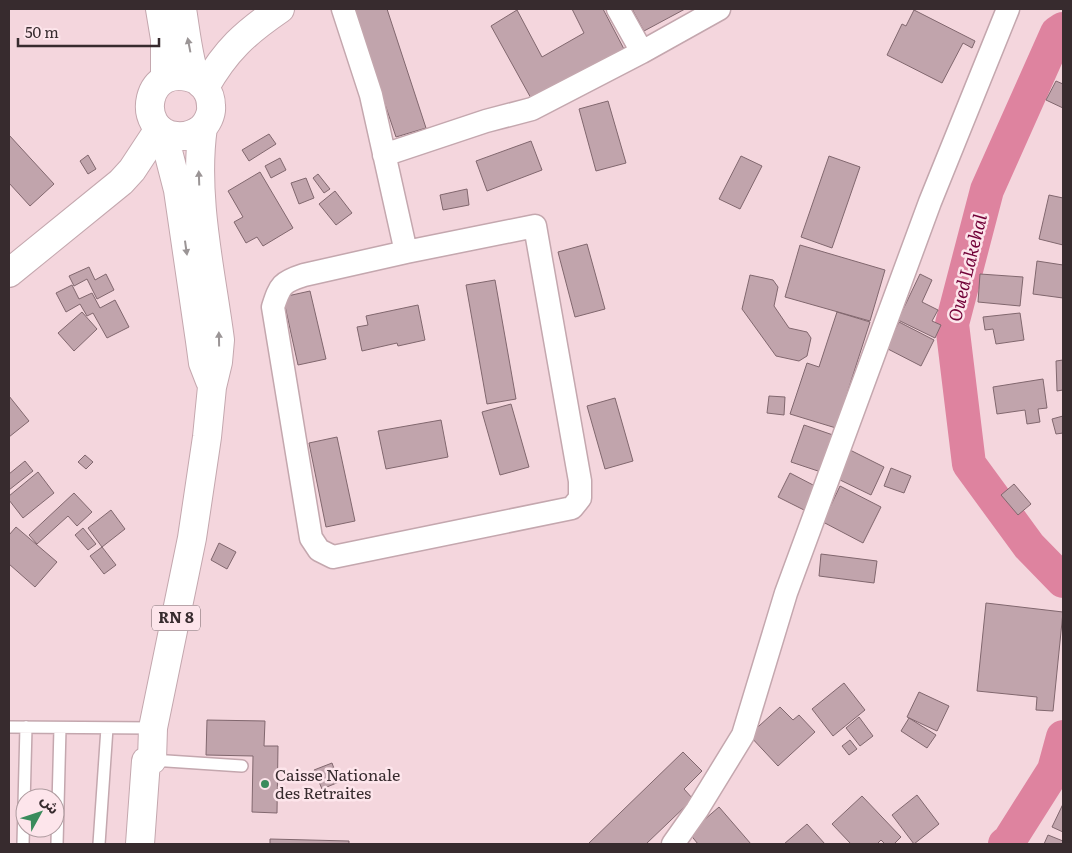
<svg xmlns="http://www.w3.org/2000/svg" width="1072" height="853" viewBox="0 0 1072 853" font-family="Literata,'Noto Sans Arabic',serif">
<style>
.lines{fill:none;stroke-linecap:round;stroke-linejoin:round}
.river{stroke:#de839f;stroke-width:34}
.building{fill:#c1a4ac;stroke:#81676e}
.service-casing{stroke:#c4a7ae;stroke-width:14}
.minor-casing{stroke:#c4a7ae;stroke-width:25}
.tertiary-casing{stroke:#c4a7ae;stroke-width:30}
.secondary-casing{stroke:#c4a7ae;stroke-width:30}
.trunk-casing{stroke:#c4a7ae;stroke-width:30}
.service{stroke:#fff;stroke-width:11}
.minor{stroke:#fff;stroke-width:22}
.tertiary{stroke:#fff;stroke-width:28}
.secondary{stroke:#fff;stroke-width:28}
.trunk{stroke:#fff;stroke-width:28}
.oneway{fill:#9b9596}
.poi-dot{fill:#3a8b5c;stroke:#fde5eb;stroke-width:2}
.labels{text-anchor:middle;stroke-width:5;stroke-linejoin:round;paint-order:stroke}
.shield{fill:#fde5eb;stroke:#726367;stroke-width:1}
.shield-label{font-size:15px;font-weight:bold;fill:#372b2e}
.poi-label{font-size:16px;fill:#372b2e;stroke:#fde5eb;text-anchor:start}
.water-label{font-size:18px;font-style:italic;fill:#710037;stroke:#fde5eb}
</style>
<rect width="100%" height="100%" fill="#f4d6dd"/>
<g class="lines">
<!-- river -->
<path class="river" d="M1063,29l-6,4 -70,157 -35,134 17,140 60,82 34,35
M1005,844l4,-3 45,-71 9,-33"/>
</g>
<!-- building -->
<path class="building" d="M353,9h34l39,119 -30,9z
M572,9h31l21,40 -92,51 -41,-74 26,-16 25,47 42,-24z
M632,9h53l-41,22z
M914,10l61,31 -3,7 -9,-5 -21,40 -55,-28 15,-31 4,2z
M1056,81l7,3v24l-17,-8z
M608,101l18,62 -30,8 -17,-62z
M269,134l7,10 -27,17 -7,-11z
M9,135l45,49 -24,22 -21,-23z
M531,141l11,29 -55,21 -11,-30z
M88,155l8,14 -8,5 -8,-13z
M741,156l21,10 -22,43 -21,-10z
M829,156l31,11 -28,81 -31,-11z
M280,158l6,12 -15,8 -6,-12z
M260,172l33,56 -30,18 -6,-9 -11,6 -12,-21 9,-5 -15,-26z
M318,174l12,15 -6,4 -11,-15z
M306,178l8,20 -15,6 -8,-21z
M467,189l2,16 -26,5 -3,-15z
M335,191l17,22 -16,12 -17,-21z
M1049,195l14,3v47l-24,-6z
M587,244l18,65 -30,8 -17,-65z
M800,245l85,25 -15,51 -85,-24z
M1037,261l26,4v33l-30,-4z
M89,267l6,13 11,-6 8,16 -17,9 -10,-20 -13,7 -5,-10z
M920,274l12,6 -10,22 16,8 -6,11 9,4 -6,13 -37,-18z
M980,274l43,3 -3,29 -42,-4z
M750,275l23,5 5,7 -4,19 15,22 18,4 4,6 -4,18 -8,5 -23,-5 -34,-47z
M495,280l21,119 -29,5 -21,-119z
M72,285l7,14 13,-6 8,15 15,-8 14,27 -22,11 -14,-25 -6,3 -7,-12 -14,8 -10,-19z
M310,291l16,68 -28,6 -15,-68z
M418,305l7,35 -27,6 -1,-3 -35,8 -5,-24 11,-2 -2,-9z
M82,312l15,17 -23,22 -16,-18z
M837,312l33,10 -34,106 -46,-14 17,-51 12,4z
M1020,313l4,27 -28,4 -3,-15 -8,1 -2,-13z
M899,322l35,18 -13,26 -35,-18z
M1063,360v30l-6,1 -1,-30z
M1043,379l4,29 -9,1 2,13 -13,2 -2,-14 -28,4 -4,-27z
M9,396l20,25 -20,16z
M769,396l16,1 -1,18 -17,-2z
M615,398l18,63 -28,8 -18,-63z
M511,404l18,63 -29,8 -18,-63z
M1063,416v17l-7,1 -4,-15z
M441,420l7,37 -62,12 -8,-38z
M804,425l29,10 -12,37 -30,-10z
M337,437l18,84 -29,6 -17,-84z
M850,450l34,17 -13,28 -35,-17z
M85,455l8,7 -7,7 -8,-7z
M25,461l8,10 -24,19v-16z
M891,468l20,8 -7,17 -20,-7z
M38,472l16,21 -31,25 -14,-18v-4z
M790,473l25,13 -11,24 -26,-13z
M1014,484l17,20 -13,11 -17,-20z
M840,486l41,21 -18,36 -40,-21z
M74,493l18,19 -15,14 -9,-10 -31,28 -8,-9z
M111,510l14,19 -23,18 -14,-19z
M16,527l41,35 -22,25 -26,-23v-29z
M83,528l13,16 -8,6 -13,-15z
M219,543l17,9 -9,17 -16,-9z
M102,547l14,18 -12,9 -14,-18z
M821,554l56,7 -3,22 -55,-7z
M986,603l77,9 -10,99 -17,-1 1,-13 -60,-6z
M844,683l21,27 -32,26 -21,-27z
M919,692l30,14 -12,25 -30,-14z
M780,707l13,13 6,-5 16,17 -37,34 -29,-31z
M859,717l14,19 -13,10 -14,-18z
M909,718l27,17 -9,13 -26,-17z
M207,720l58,1 -1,25h14l-1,67 -25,-1 1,-56 -47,-1z
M850,740l7,9 -8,6 -7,-9z
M683,752l19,19 -18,18 9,10 -47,45h-58z
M332,763l7,19 -17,7 -8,-19z
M917,795l22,29 -25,20 -22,-29z
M862,796l39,41 -7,7h-9l-4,-4 -4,4h-26l-19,-20z
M1063,804v28l-11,-5z
M719,807l32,37h-53l-9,-11z
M807,824l18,20h-41z
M1048,835l15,6v3h-19z
M270,839l79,2v3h-79z"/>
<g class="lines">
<!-- service casing -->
<g class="service-casing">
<path id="service" d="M9,727l144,1
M152,760l90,6
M23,844l3,-117
M57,844l3,-116
M99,844l8,-116"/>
</g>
<!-- minor casing -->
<g class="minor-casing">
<path id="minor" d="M343,9l28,86 35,157
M618,9l24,43
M384,155l102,-34 46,-12 110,-57 77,-43
M535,226l45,255v17l-8,10 -239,49 -14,-7 -8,-12 -38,-231c7,-22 9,-25 31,-32l102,-23z
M673,844l24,-34 46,-75 43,-142 144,-391 78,-193"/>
</g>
<!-- tertiary casing -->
<g class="tertiary-casing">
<path id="tertiary" d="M9,273l112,-91 11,-12 27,-41"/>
</g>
<!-- secondary casing -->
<g class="secondary-casing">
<path id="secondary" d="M205,87c21,-37 40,-54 75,-78"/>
</g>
<!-- trunk casing -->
<g class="trunk-casing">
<path id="trunk" d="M160,9l5,30v40
M182,9c3,17 7,57 15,71 2,3 6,5 8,8 4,5 6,11 6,18 1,8 -4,18 -10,23 -8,6 -16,8 -25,7 -42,-4 -32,-78 21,-56
M163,132l15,58 22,151 3,22 7,18
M140,844l6,-83 6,-1 1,-32 39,-190 15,-101 5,-50 6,-25 2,-22c-9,-69 -27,-144 -17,-213"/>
</g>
<!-- service -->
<use href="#service" class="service"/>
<!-- minor -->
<use href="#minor" class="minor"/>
<!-- tertiary -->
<use href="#tertiary" class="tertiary"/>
<!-- secondary -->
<use href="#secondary" class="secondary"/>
<!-- trunk -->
<use href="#trunk" class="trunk"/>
</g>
<!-- one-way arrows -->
<defs><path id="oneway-solid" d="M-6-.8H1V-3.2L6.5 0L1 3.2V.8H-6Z" transform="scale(1.25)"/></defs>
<g class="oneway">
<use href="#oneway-solid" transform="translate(189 45) rotate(-101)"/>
<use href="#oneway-solid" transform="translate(199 178) rotate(-92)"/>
<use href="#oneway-solid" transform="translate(186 248) rotate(82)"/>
<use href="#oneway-solid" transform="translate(219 339) rotate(-91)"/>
</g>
<!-- markers -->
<circle class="poi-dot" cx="265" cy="784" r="5"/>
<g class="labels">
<!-- shield labels -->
<rect class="shield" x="152" y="605.5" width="48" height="25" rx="4"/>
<g class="shield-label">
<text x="176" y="623">RN 8</text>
</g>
<!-- poi labels -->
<g class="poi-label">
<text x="275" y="781">Caisse Nationale<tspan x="275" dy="18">des Retraites</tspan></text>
</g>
<!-- water labels -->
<g class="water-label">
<text transform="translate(968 268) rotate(-76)" y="6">Oued Lakehal</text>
</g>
</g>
<!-- border -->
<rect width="1072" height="853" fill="none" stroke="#372b2e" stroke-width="20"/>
<!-- north arrow -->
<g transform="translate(40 813) rotate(50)"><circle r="24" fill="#fde5eb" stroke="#ae9b9f"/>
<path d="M0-4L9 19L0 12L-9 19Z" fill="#3a8b5c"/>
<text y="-8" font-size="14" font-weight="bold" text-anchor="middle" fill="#372b2e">ش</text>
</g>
<!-- scale -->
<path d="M18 38v8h141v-8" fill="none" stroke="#372b2e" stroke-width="2.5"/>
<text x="25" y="38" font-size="15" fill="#372b2e" stroke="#fde5eb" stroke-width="4" paint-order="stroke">50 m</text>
</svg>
